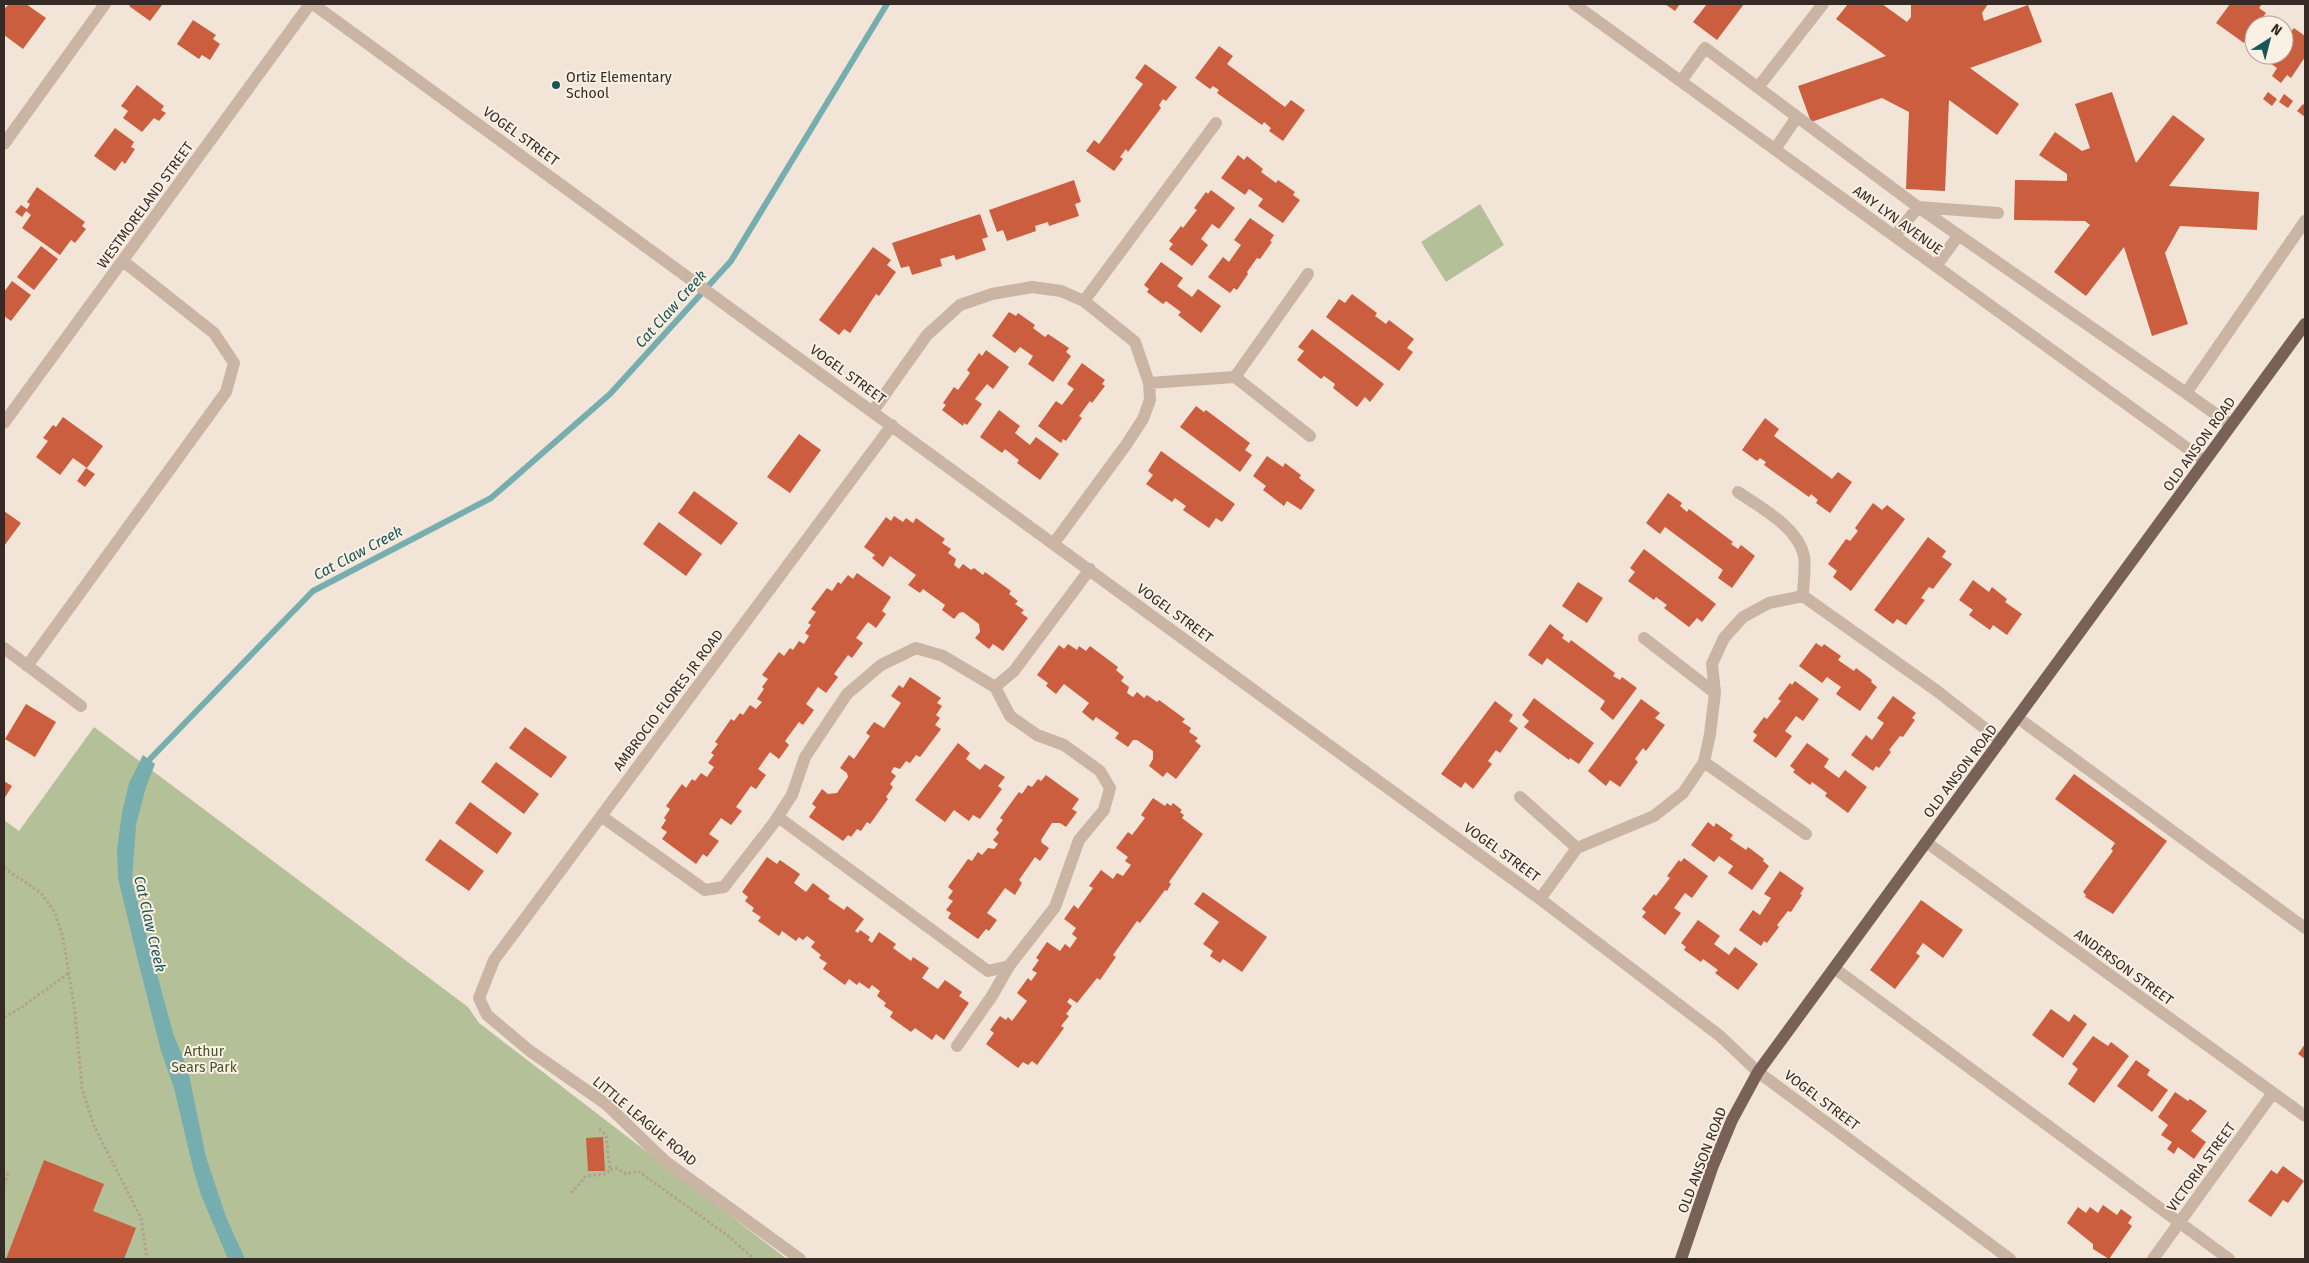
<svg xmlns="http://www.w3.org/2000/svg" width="2309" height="1263" viewBox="0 0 2309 1263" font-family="'Fira Sans',sans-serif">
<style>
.green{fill:#b4c198}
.water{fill:#76aeb0}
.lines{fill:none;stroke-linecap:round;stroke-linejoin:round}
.stream{stroke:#76aeb0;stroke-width:6}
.building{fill:#ca5e3e}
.path{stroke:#b69f8e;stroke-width:3;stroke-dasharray:2.5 2.5;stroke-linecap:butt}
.minor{stroke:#cab5a4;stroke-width:12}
.major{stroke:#786156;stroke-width:12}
.poi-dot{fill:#1a5558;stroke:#faf0e4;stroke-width:2}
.labels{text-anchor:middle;stroke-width:4;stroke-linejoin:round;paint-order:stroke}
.poi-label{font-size:14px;fill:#352a26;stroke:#faf0e4;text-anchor:start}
.street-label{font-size:14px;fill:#352a26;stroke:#faf0e4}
.park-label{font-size:14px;fill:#455429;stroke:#faf0e4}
.water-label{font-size:15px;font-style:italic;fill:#1a5558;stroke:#faf0e4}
</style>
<rect width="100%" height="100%" fill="#f2e5d8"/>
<!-- green -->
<path class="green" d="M1480,204l24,41 -58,37 -25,-40z
M94,727l374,280 11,16 308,236h-783v-439l15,11z"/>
<!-- water -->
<path class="water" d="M143,755l12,9 -9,23 -10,38 -4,57 41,151 15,37 18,87 20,60 19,42h-17l-27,-64 -8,-27 -19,-80 -13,-37 -24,-94 -19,-79 -1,-29 5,-36 7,-30z"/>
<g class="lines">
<!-- stream -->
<path class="stream" d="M147,767l3,-8 163,-168 178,-93 119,-104 121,-133 156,-257"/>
</g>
<!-- building -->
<path class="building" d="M9,4h17l20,14 -23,31 -19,-14v-26z
M131,4h29l2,1 -12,16 -21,-15z
M1665,4h15l-5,7z
M1707,4h37l-27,36 -24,-18z
M1848,4h34l25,18 4,-5v-13h77l-6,9 2,8 44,-16 14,37 -72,26 49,36 -22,31 -48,-35 -4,91 -39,-2 3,-77 -27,-14 -71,24 -13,-36 88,-30 -50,-37z
M2230,4h32l-3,4 7,5 -9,12h-3v4l-10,14 -28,-20z
M2267,16l13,9h-19z
M193,20l23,15 -3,4 7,5 -10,16 -8,-5 -3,4 -22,-15z
M2284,28l6,4 4,-4 11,8v21l-14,21 -4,-3 -6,8 -9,-7 5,-8 -18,-13h25z
M2254,35v17l-8,-6z
M1219,46l14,10 -6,8 58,43 6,-7 14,10 -22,31 -14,-10 2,-3 -7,-6 -2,3 -45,-32 2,-3 -6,-4 -3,3 -15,-11z
M1145,64l32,23 -11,14 -3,-2 -4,6 2,3 -33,44 -2,-3 -6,8 3,2 -9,12 -28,-20 8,-11 5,4 44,-60 -8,-6z
M137,85l27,21 -3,4 5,3 -7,8 -5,-3 -12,14 -19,-14 5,-7 -7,-5z
M2112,92l24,71 37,-48 32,24 -36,47 90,6 -2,38 -77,-4 -15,27 23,71 -36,12 -28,-89 -38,49 -32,-24 36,-47 -5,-4 -71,-1 1,-40 52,1v-7l-28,-19 16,-23 27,19 8,-3 -15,-44z
M2268,92l9,7 -5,7 -9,-7z
M2284,94l9,7 -5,7 -9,-6z
M2303,104l2,2v11l-8,-6z
M115,128l19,14 -3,5 4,2 -10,15 -3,-3 -7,10 -21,-15z
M1238,155l6,5 3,-4 16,13 -2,3 15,11 2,-3 17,12 -2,3 7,5 -17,23 -25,-17 5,-7 -14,-10 -4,6 -24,-17z
M1074,180l7,22 -6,2 4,12 -30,10 -1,-4 -13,4 1,5 -29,10 -4,-11 -6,2 -8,-22z
M37,187l48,35 -3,4 4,3 -11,14 -4,-3 -11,15 -38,-27 9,-13 -5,-4 -4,6 -7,-5 6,-7 6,4 3,-5 -3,-2z
M1211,190l24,18 -16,21 -7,-5 -11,15 7,6 -16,21 -23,-17 4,-5 -4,-3 12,-15 2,2 14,-18 -3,-2 12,-16 2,2z
M980,214l8,23 -6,2 4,11 -30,10 -2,-5 -14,4 2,7 -30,9 -3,-9 -8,2 -9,-25z
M1250,218l24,17 -4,6 2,1 -12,17 -3,-1 -10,14 1,2 -11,16 -3,-2 -4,5 -22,-16 15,-20 6,5 12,-17 -7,-5z
M41,246l17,13 -24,31 -17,-13z
M873,247l18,13 -4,5 9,7 -17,24 -3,-2 -26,39 -6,-4 -5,6 -20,-15z
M1161,262l22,16 -6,8 15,11 6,-8 23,17 -20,27 -23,-18 3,-3 -15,-11 -3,3 -16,-12 2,-3 -5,-4z
M12,281l19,14 -20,26 -7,-5v-24z
M1352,294l25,19 -2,3 11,8 3,-4 25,19 -7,9 6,4 -14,19 -73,-54 13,-18 6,4z
M1009,312l7,4 2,-3 17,12 -2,3 12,9 3,-3 21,14 -3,4 5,4 -18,26 -25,-18 5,-8 -13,-9 -5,6 -23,-17z
M1312,329l72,55 -14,18 -5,-5 -8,10 -24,-19 2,-4 -11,-8 -3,3 -24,-19 7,-9 -6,-4z
M986,350l23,17 -16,22 -6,-5 -12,15 7,5 -15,21 -3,-2 -1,3 -21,-16 4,-5 -3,-2 11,-16 4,3 12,-17 -3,-3 12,-17 3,3z
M1082,363l23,17 -3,4 3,2 -13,17 -2,-2 -11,15 3,2 -16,23 -3,-2 -2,4 -23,-17 18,-25 6,4 12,-16 -7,-5z
M1196,406l8,6 2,-2 44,33 -5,7 7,5 -12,17 -60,-45z
M999,410l21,16 -5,7 15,12 6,-8 23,17 -19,26 -23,-17 2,-3 -14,-11 -3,4 -22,-16z
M63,417l40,29 -16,22 -14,-10 -13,17 -24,-18 12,-16 -5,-3 10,-13 3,2z
M1765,418l14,11 -5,7 58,43 6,-7 14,10 -22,31 -14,-10 2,-3 -7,-6 -2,3 -45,-32 2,-3 -6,-4 -3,3 -15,-11z
M799,434l22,16 -31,43 -23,-16z
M1161,451l74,53 -13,18 -6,-4 -7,10 -26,-18 3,-4 -11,-8 -3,4 -26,-18 7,-9 -5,-4z
M1267,456l16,11 2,-4 16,12 -2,3 16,12 -14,20 -14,-9 -3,5 -21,-16 3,-4 -13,-10z
M86,468l9,6 -10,13 -8,-6z
M694,491l44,32 -17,22 -43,-32z
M1668,493l14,10 -2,3 7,6 2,-3 44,33 -2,2 7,5 3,-4 14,11 -23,32 -14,-10 5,-8 -58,-43 -5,7 -14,-11z
M1873,503l9,7 5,-5 18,14 -54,72 -18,-14 4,-6 -9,-7 18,-25 4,2 8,-10 -3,-3z
M4,511l17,12 -17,23z
M894,516l9,6 3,-4 7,5 3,-5 29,21 -3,4 9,6 -3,4 8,6 -2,6 5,4 4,-5 8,6 3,-2 9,7 2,-3 26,19 -2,3 9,7 -3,3 9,6 -3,3 7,5 -25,33 -10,-7 -4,5 -14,-11 5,-6 -1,-8 -16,-12 -4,1 -5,6 -12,-9 3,-5 -22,-16 -3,4 -12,-8 8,-10 -26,-19 -7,11 -11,-9 3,-3 -11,-8 22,-30 5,4z
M659,522l43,32 -16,22 -43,-32z
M1928,537l18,14 -4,6 10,7 -19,25 -4,-2 -8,11 4,2 -19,25 -9,-6 -4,5 -19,-14z
M1644,549l72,55 -14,18 -5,-4 -8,9 -25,-19 3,-3 -11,-8 -2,3 -26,-19 7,-9 -5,-4z
M857,573l34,24 -9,14 4,3 -10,14 -8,-6 -12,16 7,5 -11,15 -4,-3 -14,19 4,3 -12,16 -8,-6 -12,17 8,6 -11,15 -4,-3 -14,19 4,4 -10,14 -9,-7 -12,17 8,6 -10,14 -5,-3 -15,21 6,4 -11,14 -10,-7 -12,16 10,7 -12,16 -4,-3 -7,10 -34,-25 5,-7 -6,-4 5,-8 -2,-2 6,-9 -4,-3 16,-22 4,4 6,-9 3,2 6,-8 6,4 7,-10 -6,-4 6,-8 -3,-2 7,-9 -3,-2 16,-23 3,2 6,-8 3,2 7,-10 6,4 6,-7 -5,-3 7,-10 -2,-2 6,-8 -6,-4 17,-23 5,4 6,-8 3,2 6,-9 5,3 5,-8 -4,-3 6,-8 -3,-2 8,-11 -5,-3 16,-21 5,3 6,-9 3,2 7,-9 5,4z
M1973,580l16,12 3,-5 15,12 -2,3 17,12 -15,21 -14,-10 -3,5 -21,-15 4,-5 -14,-10z
M1578,582l25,16 -16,25 -25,-17z
M1550,624l14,11 -2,3 7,5 2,-3 44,33 -2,3 7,4 2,-3 15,11 -24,32 -13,-11 5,-8 -58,-43 -5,7 -14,-10z
M1816,643l6,4 2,-3 17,12 -3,4 16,11 2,-3 16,12 -1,2 6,5 -17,24 -24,-17 5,-7 -14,-10 -5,6 -23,-17z
M1068,644l9,6 2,-4 7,5 4,-5 28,21 -2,3 8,7 -3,4 8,6 -2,6 6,4 4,-5 7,6 3,-3 10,7 2,-2 26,19 -3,3 9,6 -2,4 9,6 -3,3 6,5 -25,33 -9,-7 -4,5 -14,-11 4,-7v-8l-16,-11h-4l-5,7 -13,-9 4,-5 -23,-16 -3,4 -11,-9 7,-9 -25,-19 -8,10 -10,-8 2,-3 -11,-8 22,-30 5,4z
M910,677l31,21 -4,5 5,3 -6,9 4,3 -5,7 6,4 -21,28 -4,-2 -6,8 -4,-2 -6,8 -6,-2 -3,5 5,4 -6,8 3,3 -7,10 2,2 -18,25 -3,-2 -6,9 -4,-2 -6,8 -3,-2 -5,6 -34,-24 7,-10 -4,-3 10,-15 6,5 9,-1 11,-16 -1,-4 -7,-5 9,-13 5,4 16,-23 -4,-3 8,-11 10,6 17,-25 -10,-7 8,-11 4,3z
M1795,681l24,18 -16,22 -7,-5 -11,15 7,5 -16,22 -23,-17 4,-6 -4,-3 11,-15 3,2 14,-18 -3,-2 12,-16 2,2z
M1893,696l23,17 -4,5 3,2 -12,17 -3,-1 -11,14 2,2 -12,16 -3,-2 -3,5 -22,-16 15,-20 6,5 12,-17 -7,-5z
M1534,698l60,45 -15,21 -9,-6 -1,2 -45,-33 5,-6 -7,-6z
M1641,699l19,14 -5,5 10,7 -19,26 -3,-3 -8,11 3,3 -18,25 -10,-7 -4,6 -18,-15z
M1495,701l18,14 -4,6 9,7 -18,25 -4,-3 -8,11 4,3 -19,25 -8,-7 -4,6 -20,-14z
M26,704l30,18 -21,35 -30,-18z
M525,727l42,30 -16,21 -42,-30z
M958,743l12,10 -4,6 14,11 5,-6 20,13 -7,9 4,3 -22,30 -7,-4 -4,6 -15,-11 -9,12 -30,-22z
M1807,743l22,16 -5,8 15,11 6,-8 22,17 -19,26 -23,-17 2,-3 -15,-11 -2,3 -17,-13 2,-2 -5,-4z
M496,762l43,32 -15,20 -43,-32z
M2074,774l93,67 -54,73 -28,-17 1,-2 -3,-3 30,-41 -2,-2 4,-6 -60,-44z
M1046,775l33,24 -7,10 5,3 -11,15 -6,-4h-8l-11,17 1,3 7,5 -9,13 -5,-4 -16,23 3,3 -7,12 -10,-7 -18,25 10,7 -8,11 -3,-2 -8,10 -30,-21 3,-5 -5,-3 7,-9 -5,-3 5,-7 -5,-4 20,-28 4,2 6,-9 4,3 6,-7 6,1 4,-5 -5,-4 6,-7 -3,-4 7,-9 -3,-2 19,-26 3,2 6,-9 4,2 6,-8 3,2z
M4,781l8,5 -8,13z
M1153,798l12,8 2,-3 4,3 2,-3 9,7 -2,2 4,3 -2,3 21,16 -34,48 2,2 -4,7 -2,-1 -25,33 -3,-2 -24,34 3,2 -16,23 -3,-2 -20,25 -7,-5 -3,4 5,4 -6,8 3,2 -8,10 3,2 -27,37 -5,-4 -4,4 -5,-3 -5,6 -32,-24 8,-11 -4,-3 10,-14 6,4 2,-3 4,4 15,-20 -10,-8 11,-15 3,3 6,-8 -5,-3 7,-10 -3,-2 11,-16 13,9 5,-7 5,4 7,-10 -5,-4 4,-6 -12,-9 10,-14 4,4 15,-21 -4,-2 12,-16 12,9 4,-6 6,3 8,-11 -6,-4 3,-4 -12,-9 12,-16 4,3 13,-17 -4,-3z
M470,802l42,31 -15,21 -42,-31z
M1708,822l6,5 2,-4 17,12 -3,4 16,11 2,-3 16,12 -1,2 6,5 -17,24 -24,-17 5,-7 -14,-10 -5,6 -23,-17z
M440,839l44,32 -15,20 -44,-31z
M767,857l10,7 3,-4 20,14 -6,9 12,9 7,-9 17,13 -2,3 16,11 3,-4 17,13 -9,12 3,2 2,-3 10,7 -2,3 4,3 7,-11 17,12 -3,4 18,13 2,-4 16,11 -7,10 16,11 7,-9 17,12 -3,4 10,7 -25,37 -8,-6 -4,6 -17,-12 -4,4 -21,-15 3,-5 -9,-6 2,-3 -9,-7 3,-5 -8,-6 -3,4 -10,-7 -2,3 -8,-6 -4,6 -22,-16 4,-6 -8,-5 2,-3 -10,-8 4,-5 -8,-6 -4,4 -4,-3 -3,4 -14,-10 -3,5 -21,-15 3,-4 -9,-6 2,-3 -9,-7 3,-4 -6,-5z
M1684,858l24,18 -16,22 -7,-5 -11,15 7,5 -16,22 -23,-18 4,-5 -4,-3 12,-15 2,2 14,-18 -3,-2 12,-16 2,2z
M1780,871l24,17 -4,6 2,1 -11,17 -3,-1 -11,14 2,2 -12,16 -3,-2 -3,5 -22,-16 14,-20 7,5 11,-17 -7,-4z
M1203,892l64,45 -25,35 -19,-13 -3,4 -10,-7 3,-5 -10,-7 16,-22 -25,-18z
M1921,900l42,30 -20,28 -20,-15 -7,10 4,3 -25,33 -25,-19z
M1698,920l22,16 -6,8 15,11 6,-8 23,17 -20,26 -23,-17 3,-3 -15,-11 -2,3 -17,-12 2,-3 -5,-4z
M2051,1009l18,13 5,-8 13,10 -24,34 -31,-23z
M2093,1036l15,10 3,-4 18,14 -35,47 -26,-19 10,-15 -6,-5z
M2305,1044v15l-7,-5z
M2136,1060l14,10 -3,5 21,15 -16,22 -35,-26z
M2175,1092l13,9 2,-2 17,12 -16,20 15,11 -12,17 -16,-12 -4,7 -7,-5 5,-7 -11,-7 7,-10 -10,-8z
M603,1137l2,34h-17l-2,-33z
M44,1160l60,24 -11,27 43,17 -12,31h-118z
M2283,1166l21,15 -16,22 -5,-3 -12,17 -23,-16 23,-31 6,4z
M2103,1205l14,10 4,-6 11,8 -4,6 4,3 -23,33 -16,-10v-5l-26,-21 11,-16 8,6 4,-6 8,6z"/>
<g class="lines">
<!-- path -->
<path class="path" d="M4,868l37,25 14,19 8,26 4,23 8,52 7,75 12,38 47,92 6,41
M4,1017l12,-6 53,-38
M599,1129l7,6 4,35 6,-2 10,6 12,-3 89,64 27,24
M4,1185l5,-14
M571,1193l15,-17 20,-2 4,-4"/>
<!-- minor -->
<path class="minor" d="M313,4l1227,895 180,137 38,36 252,187
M1574,4l631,457
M1681,81l24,-33 213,159 268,186 119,-172
M1759,86l64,-82
M4,144l101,-140
M1775,149l22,-32
M1895,236l23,-29 80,6
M1936,266l22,-30
M1084,301l132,-178
M1235,377l73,-103
M1149,383l86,-6 75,59
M2186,393l45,32
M873,411l54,-76 33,-30 32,-11 40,-7 29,4 23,10 51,41 14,41 1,17 -7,19 -17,26 -72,98
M4,423l306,-419
M1738,492c23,16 60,35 66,64 2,12 -1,28 -1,40
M1644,638l71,55
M4,648l77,58
M27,666l199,-274 8,-29 -20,-30 -91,-72
M2018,718l287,210
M1704,762l102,72
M1520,797l57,51
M601,816l104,74 19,-3 49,-63 19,-29 13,-38 42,-63 34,-29 35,-17 27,8 52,31 19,-16 76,-102
M778,817l210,154 21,-5 46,-59 24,-67 25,-30 6,-22 -10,-17 -36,-26 -27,-10 -27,-19 -15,-29
M1926,842l379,274
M1540,899l37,-51 77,-32 29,-23 21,-31 6,-28 5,-41 -3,-29 12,-26 19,-21 26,-14 34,-7 134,95 64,50
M1834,968l395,291
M957,1046l35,-50 17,-30
M800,1259l-135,-98 -59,-57 -76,-53 -43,-36 -8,-17 15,-38 398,-535
M2153,1259l120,-166"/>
<!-- major -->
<path class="major" d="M1681,1259l31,-91 20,-48 26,-48 547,-748"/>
</g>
<!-- markers -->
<circle class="poi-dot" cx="556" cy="85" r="5"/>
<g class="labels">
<!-- poi labels -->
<g class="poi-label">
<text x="566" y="82">Ortiz Elementary<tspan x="566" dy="16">School</tspan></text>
</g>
<!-- street labels -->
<g class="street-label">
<text transform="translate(521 136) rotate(36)" y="5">VOGEL STREET</text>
<text transform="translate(145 205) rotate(-54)" y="5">WESTMORELAND STREET</text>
<text transform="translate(1898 220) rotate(36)" y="5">AMY LYN AVENUE</text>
<text transform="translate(848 374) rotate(36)" y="5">VOGEL STREET</text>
<text transform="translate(2199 444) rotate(-54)" y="5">OLD ANSON ROAD</text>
<text transform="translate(1175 613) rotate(36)" y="5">VOGEL STREET</text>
<text transform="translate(668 700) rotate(-53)" y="5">AMBROCIO FLORES JR ROAD</text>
<text transform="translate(1960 771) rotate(-53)" y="5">OLD ANSON ROAD</text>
<text transform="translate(1502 852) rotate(36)" y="5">VOGEL STREET</text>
<text transform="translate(2124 967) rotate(36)" y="5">ANDERSON STREET</text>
<text transform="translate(1822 1100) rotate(37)" y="5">VOGEL STREET</text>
<text transform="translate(645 1121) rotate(40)" y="5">LITTLE LEAGUE ROAD</text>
<text transform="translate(1702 1160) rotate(-69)" y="5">OLD ANSON ROAD</text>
<text transform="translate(2201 1167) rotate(-54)" y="5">VICTORIA STREET</text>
</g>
<!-- park labels -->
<g class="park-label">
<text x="204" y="1056">Arthur<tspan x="204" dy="16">Sears Park</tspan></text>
</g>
<!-- water labels -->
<g class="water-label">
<text transform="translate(671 309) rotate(-48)" y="5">Cat Claw Creek</text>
<text transform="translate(358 553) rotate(-28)" y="5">Cat Claw Creek</text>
<text transform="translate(150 924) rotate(77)" y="5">Cat Claw Creek</text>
</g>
</g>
<!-- border -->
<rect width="2309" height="1263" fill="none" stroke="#352a26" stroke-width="10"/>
<!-- north arrow -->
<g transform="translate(2269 40) rotate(36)"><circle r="24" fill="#faf0e4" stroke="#aba198"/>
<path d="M0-4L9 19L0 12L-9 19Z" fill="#1a5558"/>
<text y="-8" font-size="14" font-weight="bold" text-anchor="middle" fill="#352a26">N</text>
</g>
</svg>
